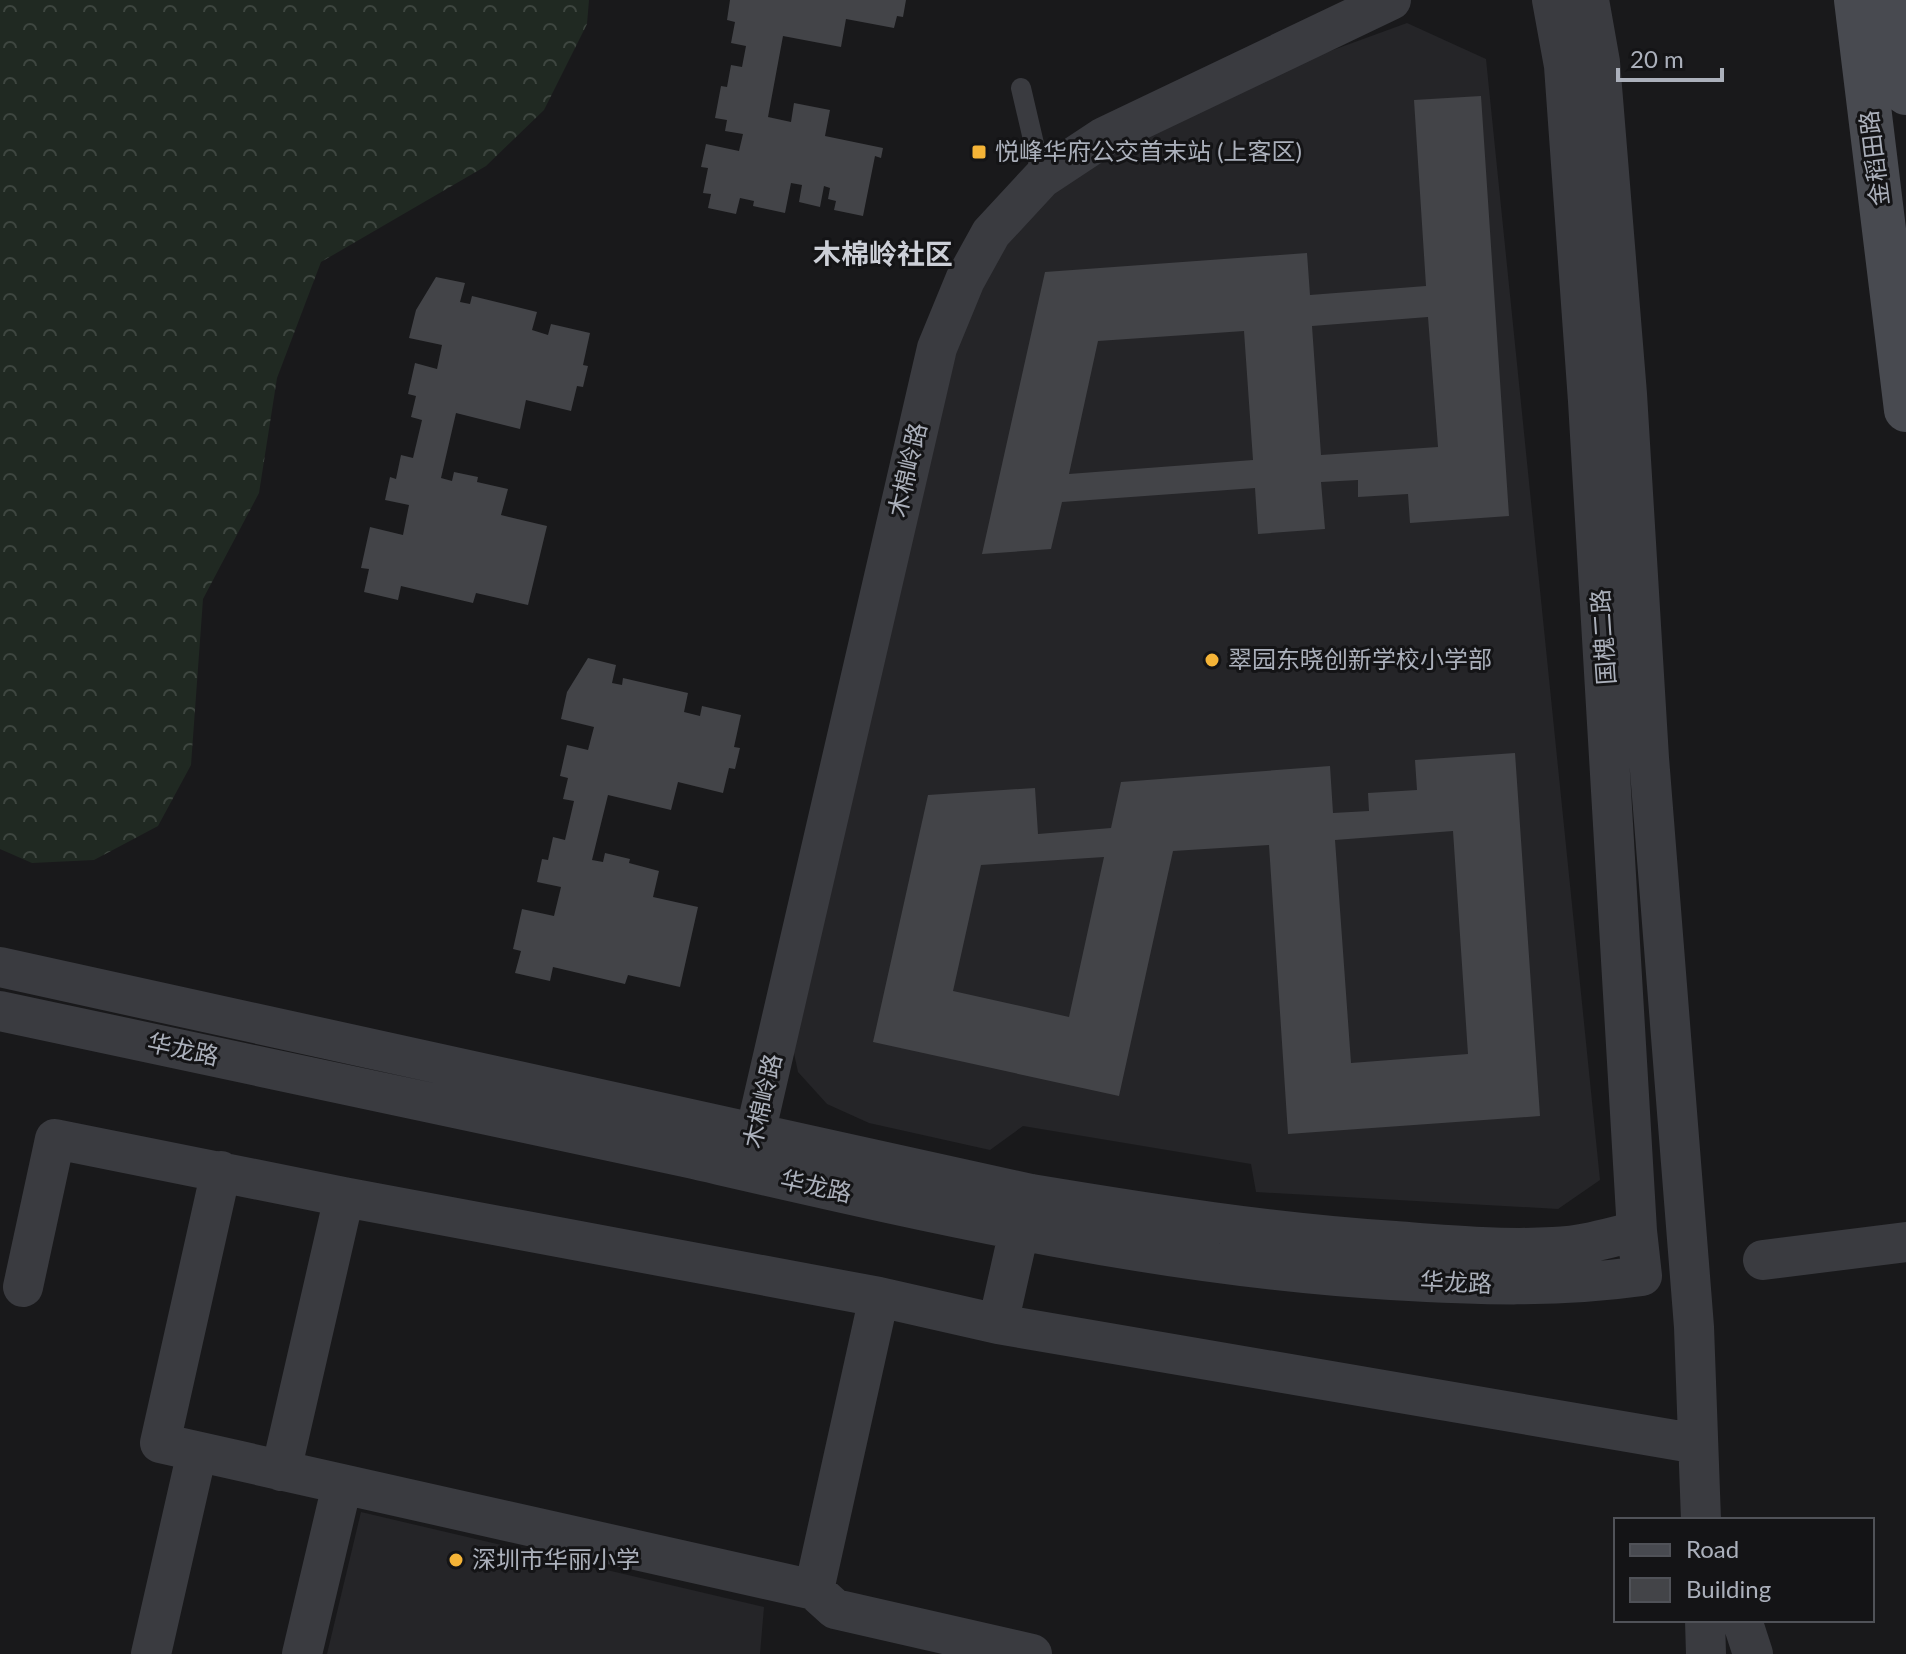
<svg xmlns="http://www.w3.org/2000/svg" width="1906" height="1654" viewBox="0 0 1906 1654" font-family="Lato,'Noto Sans SC',sans-serif">
<style>
.built{fill:#252528}
.forest{fill:url(#forest-crowns)}
.building{fill:#434448;fill-rule:evenodd}
.lines{fill:none;stroke-linecap:round;stroke-linejoin:round}
.lane{stroke:#3a3b40;stroke-width:20}
.street{stroke:#3a3b40;stroke-width:40}
.secondary{stroke:#484a50;stroke-width:44}
.poi-dot{fill:#f5b437;stroke:#141416;stroke-width:3}
.labels{text-anchor:middle;stroke-width:6;stroke-linejoin:round;paint-order:stroke}
.poi-label{font-size:24px;fill:#abb0bb;stroke:#141416;text-anchor:start}
.street-label{font-size:24px;fill:#abb0bb;stroke:#141416}
.quarter-label{font-size:28px;font-weight:bold;fill:#cccfd7;stroke:#141416}
</style>
<defs>
<pattern id="forest-crowns" width="20" height="18" patternUnits="userSpaceOnUse" patternTransform="scale(2)"><rect width="20" height="18" fill="#202922"/><path d="M2 6a3 3 0 1 1 6 0M12 15a3 3 0 1 1 6 0" fill="none" stroke="#3e4640"/></pattern>
</defs>
<rect width="100%" height="100%" fill="#19191b"/>
<!-- built -->
<path class="built" d="M1407,23l79,36 114,1121 -42,29 -302,-17 -5,-28 -228,-38 -33,24 -121,-27 -42,-19 -29,-32 -7,-33 173,-757 112,-138z
M361,1512l403,95 -4,47h-433z"/>
<!-- forest -->
<path class="forest" d="M0,0h589l-2,24 -43,86 -58,56 -165,96 -44,116 -18,115 -56,106 -12,166 -33,61 -64,34 -62,3 -32,-14z"/>
<!-- building -->
<path class="building" d="M730,0h176l-3,17 -6,-1 -3,12 -48,-9 -5,28 -58,-11 -15,81 23,5 3,-19 36,7 -5,26 58,12 -2,10 -6,-2 -12,60 -29,-6 2,-9 -8,-2 2,-11 -6,-2 -4,21 -21,-5 3,-17 -11,-2 -6,30 -32,-7 1,-5 -14,-3 -4,16 -28,-6 3,-14 -8,-1 5,-25 -7,-1 5,-23 33,7 4,-17 -18,-3 2,-11 -12,-2 6,-32 6,1 4,-22 11,2 4,-21 -15,-3 4,-21 -8,-2z
M1481,96l28,420 -99,7 -2,-29 -50,3v-17l-37,2 4,47 -67,5 -3,-46 -193,14 -11,47 -69,5 63,-282 262,-19 3,42 116,-9 -12,-186zM1428,317l10,130 -117,8 -9,-129zM1244,331l9,129 -184,14 29,-133z
M436,277l29,6 -5,19 10,2 2,-8 65,16 -5,18 16,5 3,-11 39,9 -7,32 5,1 -5,21 -6,-1 -6,25 -45,-11 -6,29 -64,-16 -15,65 11,3 2,-9 24,5 -1,5 31,7 -7,26 46,11 -19,79 -52,-12 -3,10 -72,-17 -3,14 -34,-8 5,-23 -8,-1 9,-41 33,8 6,-30 -24,-5 5,-23 6,2 5,-24 12,3 9,-38 -11,-3 5,-21 -8,-2 7,-31 22,6 5,-24 -33,-7 7,-28z
M588,658l28,7 -4,18 10,2 1,-7 65,15 -4,19 16,4 2,-10 39,9 -7,32 6,1 -5,21 -6,-1 -6,25 -45,-11 -7,28 -63,-15 -16,65 11,2 2,-9 25,6 -1,4 30,8 -6,26 45,10 -18,80 -52,-12 -3,9 -72,-17 -3,14 -35,-8 6,-22 -8,-2 9,-40 32,7 7,-29 -24,-5 5,-23 6,1 5,-23 12,3 9,-39 -11,-2 5,-21 -8,-2 7,-31 21,5 6,-23 -33,-8 6,-27z
M1515,753l25,363 -252,18 -19,-289 -96,6 -54,245 -246,-54 55,-247 107,-7 3,46 73,-6 10,-46 209,-16 3,47 36,-2 -1,-18 49,-3 -2,-30zM1453,831l15,223 -117,9 -16,-223zM1104,857l-35,160 -116,-26 28,-126z"/>
<g class="lines">
<!-- lane -->
<path class="lane" d="M1021,88l21,90"/>
<!-- street -->
<path class="street" d="M1589,0l11,62 27,332 22,364 45,569 7,193
M0,967l1031,227c121,20 241,39 364,47 52,4 106,9 158,6 29,-1 57,-9 84,-16
M0,1011c230,49 460,96 689,147 232,53 464,108 702,122 86,5 166,8 251,-4l-5,-45 -49,-830 -24,-335 -12,-66
M749,1160l188,-812 28,-68 26,-47 51,-55 62,-41 287,-137
M221,1171l-61,272 654,147
M1763,1260l143,-18
M23,1287l32,-148 289,58 535,100 119,27 700,120
M879,1297l-65,293 21,19 197,45
M998,1324l21,-93
M281,1471l63,-274
M1705,1620l1,34
M1742,1620l11,34
M151,1654l46,-202
M302,1654l40,-169"/>
<!-- secondary -->
<path class="secondary" d="M1856,0l50,410
M1895,0l11,93"/>
</g>
<!-- markers -->
<g class="poi-dot">
<rect x="971" y="144" width="16" height="16" rx="4"/>
<circle cx="1212" cy="660" r="8"/>
<circle cx="456" cy="1560" r="8"/>
</g>
<g class="labels">
<!-- poi labels -->
<g class="poi-label">
<text x="995" y="160">悦峰华府公交首末站 (上客区)</text>
<text x="1228" y="668">翠园东晓创新学校小学部</text>
<text x="472" y="1568">深圳市华丽小学</text>
</g>
<!-- street labels -->
<g class="street-label">
<text transform="translate(1875 158) rotate(-97)" y="8">金稻田路</text>
<text transform="translate(908 470) rotate(-77)" y="8">木棉岭路</text>
<text transform="translate(1604 637) rotate(-94)" y="8">国槐二路</text>
<text transform="translate(183 1050) rotate(12)" y="8">华龙路</text>
<text transform="translate(763 1101) rotate(-77)" y="8">木棉岭路</text>
<text transform="translate(816 1187) rotate(12)" y="8">华龙路</text>
<text transform="translate(1456 1283) rotate(2)" y="8">华龙路</text>
</g>
<!-- quarter labels -->
<g class="quarter-label">
<text x="883" y="264">木棉岭社区</text>
</g>
</g>
<!-- legend -->
<rect x="1614" y="1518" width="260" height="104" fill="#141416" stroke="#505258" stroke-width="2"/>
<rect x="1630" y="1544" width="40" height="12" fill="#484a50" stroke="#505258" stroke-width="2"/>
<text x="1686" y="1558" font-size="24" fill="#abb0bb">Road</text>
<rect x="1630" y="1578" width="40" height="24" fill="#434448" stroke="#505258" stroke-width="2"/>
<text x="1686" y="1598" font-size="24" fill="#abb0bb">Building</text>
<!-- scale -->
<path d="M1618 68v12h104v-12" fill="none" stroke="#abb0bb" stroke-width="4"/>
<text x="1630" y="68" font-size="24" fill="#abb0bb" stroke="#141416" stroke-width="6" paint-order="stroke">20 m</text>
</svg>
